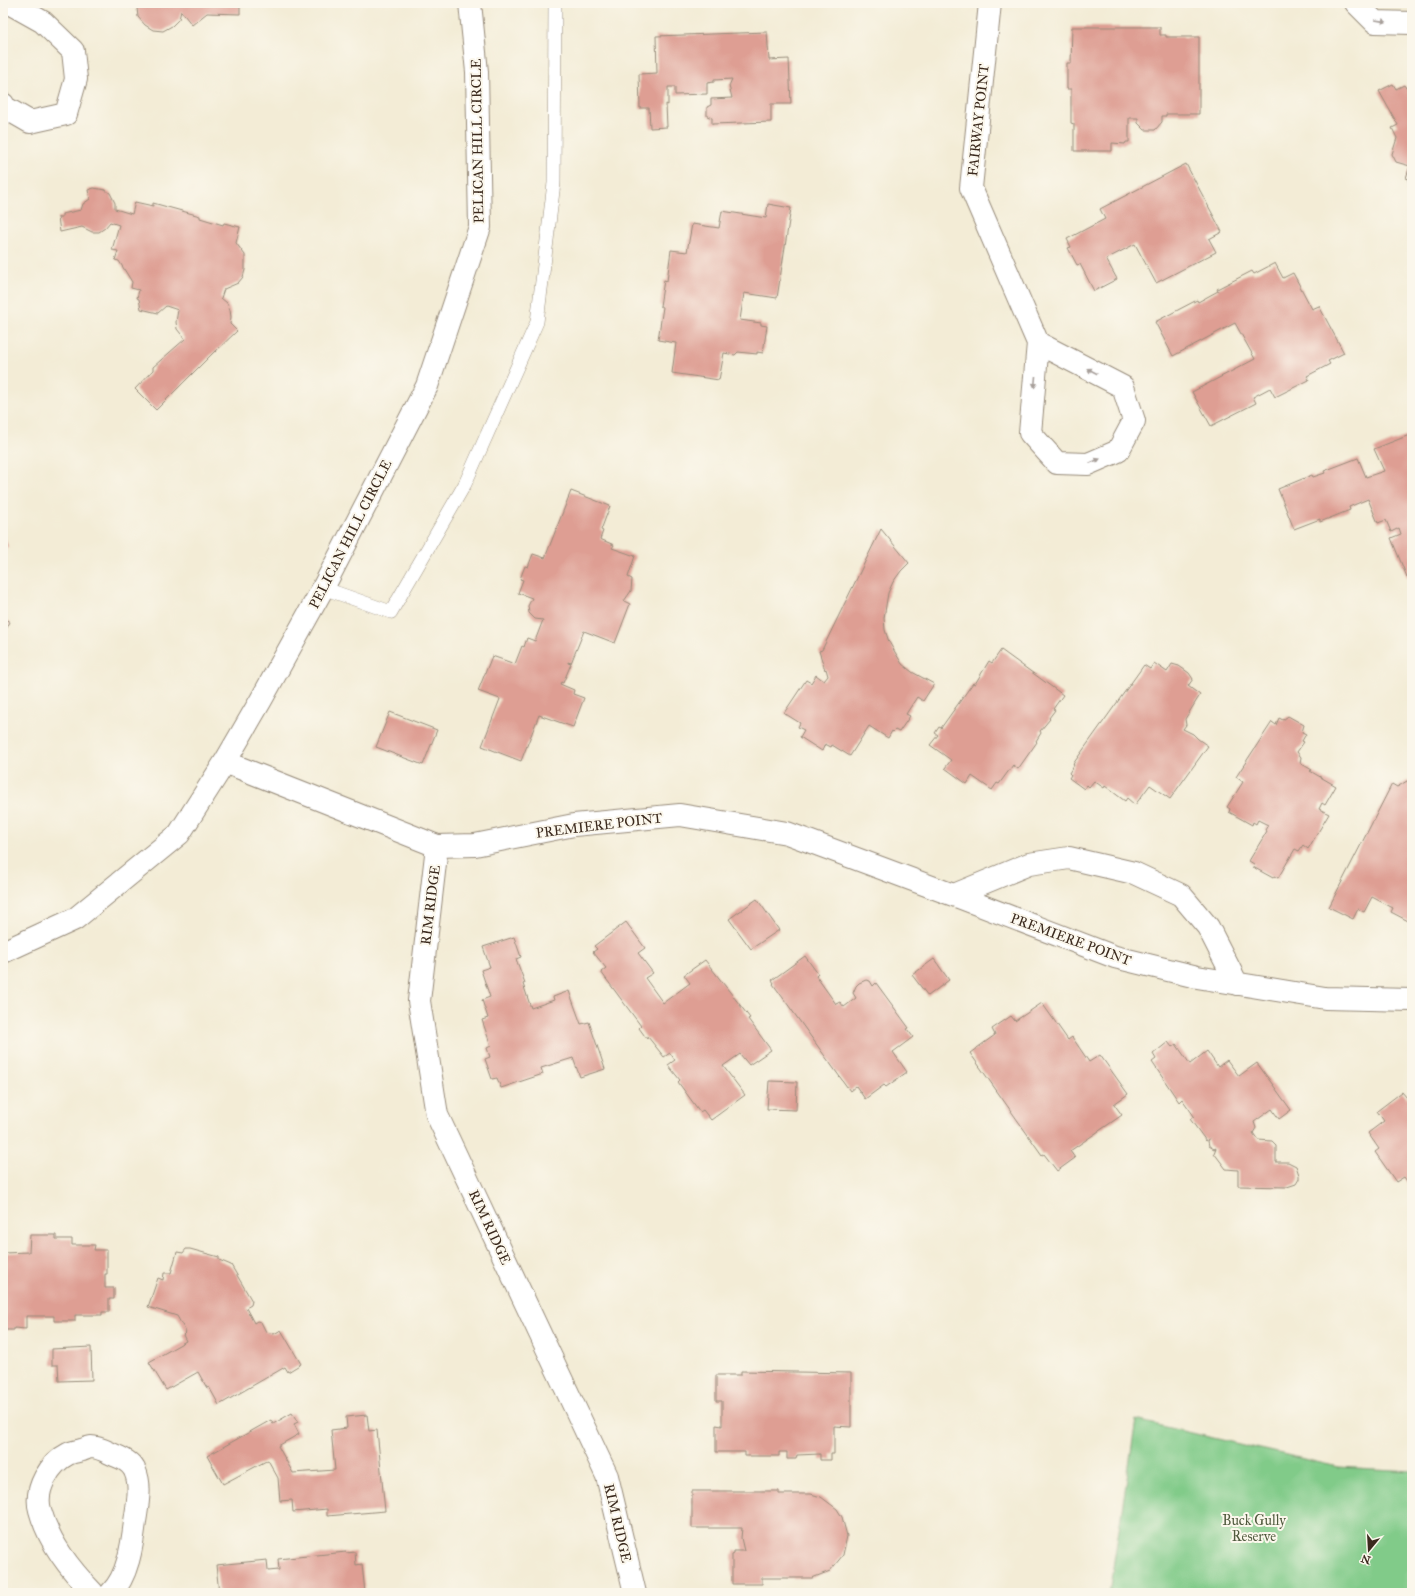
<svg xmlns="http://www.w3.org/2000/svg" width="1415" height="1596" viewBox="0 0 1415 1596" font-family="'IM FELL Great Primer',serif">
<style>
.green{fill:#81cb89;stroke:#5e7a54}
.building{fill:#de9e93}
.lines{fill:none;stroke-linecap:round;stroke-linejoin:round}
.lane-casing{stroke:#978b7a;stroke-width:14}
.street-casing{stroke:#978b7a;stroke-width:24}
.lane{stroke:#fff;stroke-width:13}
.street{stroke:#fff;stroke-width:22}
.oneway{fill:#a79f9a}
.labels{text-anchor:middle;stroke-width:4;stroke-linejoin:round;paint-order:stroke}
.street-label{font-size:14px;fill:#3b2a1e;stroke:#fbf7ec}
.park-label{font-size:14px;fill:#505a3e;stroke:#fbf7ec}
</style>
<rect width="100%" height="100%" fill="#fbf7ec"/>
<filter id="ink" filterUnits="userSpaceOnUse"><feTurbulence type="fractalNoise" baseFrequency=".025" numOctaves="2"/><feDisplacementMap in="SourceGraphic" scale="8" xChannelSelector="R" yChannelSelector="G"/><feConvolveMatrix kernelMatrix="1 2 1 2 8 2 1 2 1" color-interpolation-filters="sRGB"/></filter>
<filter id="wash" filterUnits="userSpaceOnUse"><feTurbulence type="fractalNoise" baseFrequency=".012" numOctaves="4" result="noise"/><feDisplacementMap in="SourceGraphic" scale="16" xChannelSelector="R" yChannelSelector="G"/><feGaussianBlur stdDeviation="0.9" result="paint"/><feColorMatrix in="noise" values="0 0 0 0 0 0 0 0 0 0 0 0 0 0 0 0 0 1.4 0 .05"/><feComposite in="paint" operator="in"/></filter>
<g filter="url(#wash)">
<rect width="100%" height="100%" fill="#f3ecd6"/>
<!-- green -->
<path class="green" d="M1136,1420l202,47 74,4v122h-303z"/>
<g id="blocks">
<!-- building -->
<path class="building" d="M138,3h121l-5,2 -14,1v8l-33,-1 -15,12 -11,-14 -2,8 -7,7 -9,5 -10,-1 -8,-5 -7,-8 -1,-9z
M1072,27h88v8h6v2h33v77h-33v2h-4v6l-7,8h-10l-7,-7v-5h-9v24h-3l-1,2 -13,-1v8h-38v-27l-3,-1v-34h-4v-26h4z
M767,32l2,28 20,-1 2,45h-20v18l-59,2v-6l-5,-2v-9l4,-2v-6l21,-1 -3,-12 3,-7 -18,1v2l-7,1v11l-32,1v-8h-7v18l-2,-1 1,23 -17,1 -1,-20h-9l-1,-34 18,-1 -1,-37z
M1393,84l3,5 8,-4 2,3 6,-3v104l-4,-8 1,-2 -3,-1 4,-12 -14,-4 -4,-8 5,-16 -5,-10 6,-3 -19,-34z
M1186,164l36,68 -13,7 7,13 -60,31 -21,-39 -29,15 11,20 -23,12 -14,-27 -3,1 -9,-17 3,-1 -4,-8 38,-20 -5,-10z
M94,188l11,2 5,3 5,10v6l17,5 3,-12 18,4v-3l47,13v2l23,7 1,-2 16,4 -4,16 9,12v15l-2,7 -5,6 -14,6 -3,9 6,5 3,7 1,7 -1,7 7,7 -22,21v-1l-59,59 -21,-21 18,-19v-3l32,-28 -8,-10 -1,-7 2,-12 -12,-4 -8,7 -17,-4 -2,-10 -2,-1 2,-8 -8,-2 1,-6 -13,-21 -4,-1 3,-9 -6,-1 7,-25 -9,-3 -5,6 -6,4h-7l-10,-5 -22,5 -2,-15h4v-3l19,-4 2,-6 7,-5 -2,-9z
M768,204l23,4 -14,90 -33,-5 -4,27 21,3v2l6,1 -4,27 -6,-1v2l-19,-2 -3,3 -11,-2 -5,27 -47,-7 4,-30 -18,-3 5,-33 -3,-1 4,-26 3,1 4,-31 16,2 5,-28 27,4 3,-17 44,7z
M1275,263l8,15 10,-5 19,36 7,-3 25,47 -16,8 2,3 -23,12 2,4 -34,17 -5,-9 -17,9 3,6 -45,23 -19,-34 63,-33 -20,-36 -62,33 -18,-34 42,-22 1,2 20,-11 -1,-2 35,-18 2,3z
M1412,434v140l-5,3 -16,-39 10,-4 -2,-6 -8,4 -5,-12 -8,3 -10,-24 -19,8 1,3 -30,12v-3l-26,10 -16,-40 34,-14 1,2 12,-4 -1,-2 34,-13 8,19 18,-6 -10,-22z
M571,491l39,15 -9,24 2,1 -3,8 14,6 -2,3 23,8 -7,21 4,2 -1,12 -7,10 6,3 -15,39 -31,-12 -13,32 -3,-1v1l3,1 -8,19 -2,-1 -1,2 14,6 -1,4 11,4 -11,29 -34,-12 -18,46 -39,-15 18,-47 -22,-8 14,-35 23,8 7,-18 2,1 3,-9 8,3 8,-21 -8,-1 -6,-6 -1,-7 4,-8 -14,-5 5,-13 -3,-1 5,-13 3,1 5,-13 12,4z
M881,529l28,34 -8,8 -8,11 -5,11 -4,25 1,12 4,12 13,22 10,8 22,12 -11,17 -6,-4 -11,17 4,2 -11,16 -4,-2 -2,2 -1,-1 -4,7 -19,-12 -19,30 -18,-11 -1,2 -6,-3 -3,7 -22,-14 4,-7 -6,-3 2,-4 -16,-10 22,-33 5,3 5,-8 8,6 4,-5 -2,-7 -1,1 -6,-19 3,-1z
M3,531l5,16 -5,1z
M3,618l7,4 -7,13z
M1001,650l62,45 -10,14 2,1 -6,8 1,1 -10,12 1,2 -5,8 1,1 -19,27 -5,-4 -14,19 -2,-1 -5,7 -20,-14 -5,8 -22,-16 6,-8 -21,-15 8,-10 -3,-2 4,-6 2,1 32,-45 2,1 14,-23 3,2z
M1154,663l13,9 5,-8 7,2 10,7 4,6 -5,7 12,9 -15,24 1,6 -3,4 10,5 5,5 10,7 -38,53 -20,-14 -15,20 -8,-7 -2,3 -20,-15 -1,2 -10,-7 -5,6 -2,-2 -3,4 -15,-11 2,-3 -2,-2 5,-8 -1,-1 71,-99 6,4z
M390,712l47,18 -14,35 -47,-18z
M1288,716l16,9 -2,7 4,2 -4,7 2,1 -7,10 4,5 -1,6 12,7 -2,1 26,15 -11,19 -3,-2 -3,6 10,5 -21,35 -5,-4 -4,6 -4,-2 -17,29 -4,-2 -1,2 -20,-11 1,-3 -5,-3 18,-30 -2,-1 3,-5 -10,-5 -2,4 -3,-2 -1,3 -23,-13 1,-3 -3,-2 16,-25 -7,-5 36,-55 4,3 3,-7 4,2z
M1407,781h5v142l-21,-11 2,-4 -21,-11 -8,15 -6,-3 -5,10 -24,-12 63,-123 5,3z
M757,899l22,31 -28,19 -22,-30z
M626,922l19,26 -7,5 15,20 -8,5 18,25 27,-20 -6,-8 21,-15 45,58 -2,1 23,31 -22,15 -9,-11 -17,12 22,29 -34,25 -8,-10 -3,2 -22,-30 2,-2 -12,-15 7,-5 -5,-7 -6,4 -16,-20 -1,2 -8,-11 2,-2 -40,-54 5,-4 -13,-16 4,-3 -3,-3z
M514,937l7,20 -5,2 9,24 -2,1 8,24 23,-8 -1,-3 16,-6 12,33 8,-2 16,47 -25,8 -7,-19 -32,10 2,6 -42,14 -4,-10 -5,1 -7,-20 5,-2 -3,-9 4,-2 -9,-26 6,-2 -6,-18 8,-3 -9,-27 9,-3 -7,-20z
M805,956l13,18 -2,2 20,28 4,-2 4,5 12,-9 -3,-5 3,-7 3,-3 7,-3 4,1 3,5 3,-3 33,45 -2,1 6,8 -20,15 14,20 -21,15 -2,-2 -19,14 -9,-13 -6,5 -77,-107 1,-1 -2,-3z
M934,959l15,21 -21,16 -16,-21z
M1042,1003l26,37 4,-3 17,25 11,-7 28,39 -14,10 8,11 -52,36 5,7 -18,13 -13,-17 -2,1 -72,-102 25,-18 -3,-6 19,-13 4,5z
M1168,1042l4,5 4,-3 14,20 17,-13 11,16 9,-7 12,16 18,-13 34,47 -12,9 -7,-10 -18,13 2,6 -3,5 5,7 14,1 4,4v17h12l8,4 3,9v4l-3,5 -9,3 -49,-1v-16l-12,-1 -12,-16 2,-5 -2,1 -5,-3 -1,-5 2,-3 -4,3 -16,-22 4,-3 -12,-17 -3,3 -27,-40 4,-3 -3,-5z
M769,1081l28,1 -1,28 -29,-1z
M1402,1092l5,6 5,-4v94l-8,-11 -8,5 -21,-30 4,-3 -11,-16 16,-12 -7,-10z
M30,1235h26v4h16v6h23l-1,5h13v24h-2v14h9v11h-5v13h-7v3h-27v6h-21v-5h-28v13l-12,-1v2h-11v-77l26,-1z
M186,1249h4l29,8v3l12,5 21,36 -1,4 -5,3 8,15 3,-2 4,1 5,10 8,2 7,-4 20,34 -13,8 -3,-5 -66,38 -10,-18 -2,1 -9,-16 -32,18 -17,-28 37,-21 -3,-6 3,-3 -9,-16 -29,-9 10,-29 5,2 1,-7h7l6,-21 6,1z
M91,1347l1,33 -33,1 -1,-16h-6v-16z
M741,1371l110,2v54l-17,-1v28h-3v6h-11v-6l-23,1 -1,4h-9v-7h-8v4h-34v-4h-29v-27l6,1v-25h-6v-26h25z
M292,1413l6,9 -4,2 5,10 -21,12 15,27 42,-3 -4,-40 16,-2 -1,-11 21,-2 2,16 8,-1 8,81 -58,5v-7l-34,3 -1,-12 -12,1 -2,-23 -10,-18 -45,24 -16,-28 64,-36 2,4z
M692,1491h87v3h32l10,3 16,12 5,8 5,19 -4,19 -13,16 -18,7h-50v6h-30v-29l2,-1v-3h10l-3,-13 1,-10h-50z
M346,1552v1l9,-1 1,13 6,-1 3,29h-146l-3,-28 51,-5 1,11 11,-1 -1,-11z"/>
</g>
</g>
<g filter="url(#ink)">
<use href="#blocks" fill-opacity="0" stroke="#978b7a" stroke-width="1"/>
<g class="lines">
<!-- lane casing -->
<g class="lane-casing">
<path id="lane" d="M323,588l68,24 74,-128 72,-162 17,-139 1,-180"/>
</g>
<!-- street casing -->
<g class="street-casing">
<path id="street" d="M990,3l-19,185 67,155 -8,90 27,30 31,1 30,-13 16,-30 -11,-34 -85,-44
M1356,3l19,19 37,1
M3,104l1,3 26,15 36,-8 10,-35 -3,-28 -30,-29 -34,-19
M225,762l212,84 38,-1 99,-20 106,-10 107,18 177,66 151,58 82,20 128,21 87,2
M437,846l-18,155 18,114 170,361 28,117
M954,895l75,-31 40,-6 65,15 47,22 27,32 29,57
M3,952l72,-33 104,-85 46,-72 36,-62 62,-112 104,-202 53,-159 -3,-155 -7,-69
M93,1593c-23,-24 -44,-50 -53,-83 -6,-21 10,-47 28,-56 4,-2 10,-3 14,-4 3,-1 7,-3 9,-3 8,0 16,5 23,8 8,3 18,8 21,16 7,15 2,36 0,51 -3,24 -7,54 -24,71"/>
</g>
<!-- lane -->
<use href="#lane" class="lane"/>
<!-- street -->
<use href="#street" class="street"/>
</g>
<!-- one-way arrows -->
<defs><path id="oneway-solid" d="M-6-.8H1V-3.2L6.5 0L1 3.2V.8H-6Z"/></defs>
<g class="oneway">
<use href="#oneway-solid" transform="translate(1381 21) rotate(9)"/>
<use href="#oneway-solid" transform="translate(1092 371) rotate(-153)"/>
<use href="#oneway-solid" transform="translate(1035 382) rotate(95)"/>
<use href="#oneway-solid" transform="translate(1095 461) rotate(-23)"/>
</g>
</g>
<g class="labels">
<!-- street labels -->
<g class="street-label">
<text transform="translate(978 120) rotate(-84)" y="5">FAIRWAY POINT</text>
<text transform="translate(477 141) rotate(-91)" y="5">PELICAN HILL CIRCLE</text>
<text transform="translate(350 534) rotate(-63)" y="5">PELICAN HILL CIRCLE</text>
<text transform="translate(599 825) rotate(-7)" y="5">PREMIERE POINT</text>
<text transform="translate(430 905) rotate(-83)" y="5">RIM RIDGE</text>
<text transform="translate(1071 939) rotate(20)" y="5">PREMIERE POINT</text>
<text transform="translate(490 1227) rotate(65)" y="5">RIM RIDGE</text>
<text transform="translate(618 1523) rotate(77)" y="5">RIM RIDGE</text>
</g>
<!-- park labels -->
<g class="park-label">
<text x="1254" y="1525">Buck Gully<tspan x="1254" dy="16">Reserve</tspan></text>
</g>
</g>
<!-- margin -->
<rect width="1415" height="1596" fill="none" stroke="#fbf7ec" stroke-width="16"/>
<!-- north arrow -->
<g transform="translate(1369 1550) rotate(198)" stroke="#fbf7ec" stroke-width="3" paint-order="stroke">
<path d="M0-3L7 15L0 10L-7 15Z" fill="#3b2a1e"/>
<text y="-6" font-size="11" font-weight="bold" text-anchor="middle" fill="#3b2a1e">N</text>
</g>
</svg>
